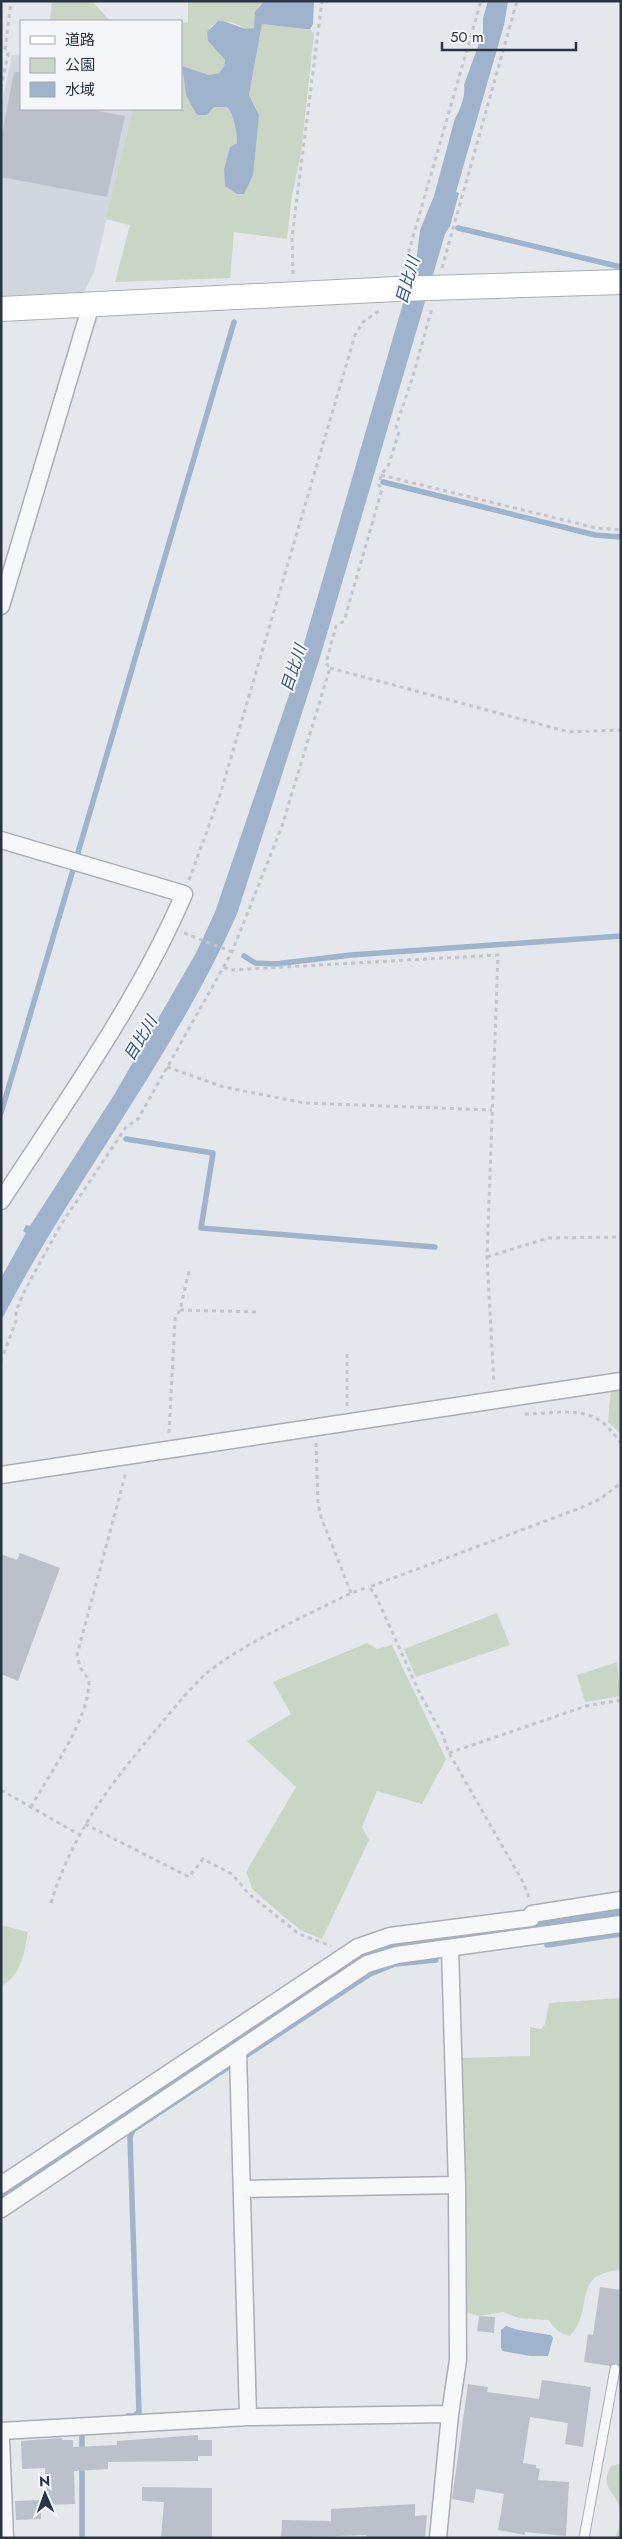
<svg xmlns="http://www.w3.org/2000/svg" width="622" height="2539" viewBox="0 0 622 2539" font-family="Jost,'Noto Sans JP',sans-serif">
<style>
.built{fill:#d2d6de}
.green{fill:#c9d6c5}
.water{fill:#9fb4cc}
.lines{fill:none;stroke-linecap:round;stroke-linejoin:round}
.stream{stroke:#9fb4cc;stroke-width:5.5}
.building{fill:#bbc0ca}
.lane-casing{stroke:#a9aeb7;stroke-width:11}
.street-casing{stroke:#a9aeb7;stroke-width:19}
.secondary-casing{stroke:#a9aeb7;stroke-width:26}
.path{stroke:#c2c5cb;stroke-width:3;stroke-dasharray:4 4;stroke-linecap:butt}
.lane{stroke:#f7f8fa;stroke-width:9}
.street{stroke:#f7f8fa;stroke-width:16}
.secondary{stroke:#fff;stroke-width:24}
.labels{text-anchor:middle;stroke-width:4;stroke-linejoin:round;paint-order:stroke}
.water-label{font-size:16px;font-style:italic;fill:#34527a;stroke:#f4f6f9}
</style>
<rect width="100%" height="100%" fill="#e4e7ec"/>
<!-- built -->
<path class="built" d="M12,55l9,1v53h112l-39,163 -10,20 -83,4v-189z"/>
<!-- green -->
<path class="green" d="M52,1h40l18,20h-60z
M188,1h76l-6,6 -4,21 -5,2c-13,-6 -27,-14 -39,-3l-2,14 17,19 -1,6 -5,7 -10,2 -27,-9 4,29 21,20 7,-8h13c7,8 10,26 10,36l-7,4 -6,22 1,17 31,-78 -7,-13 13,-71 48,5 4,5 -13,119 -9,42 -5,44 -53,-7 -4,46 -115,4 15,-57 -24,-6 27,-110h48v-86l7,-1z
M621,1388v46l-13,-12 3,-33z
M497,1613l13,32 -94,32 -12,-28z
M367,1643l10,6 15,-4 54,114 -24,45 -45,-13 -15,36 7,13 -47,99 -22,-9 -47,-40 -7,-18 50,-85 -49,-46 44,-27 -18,-32z
M617,1662l4,34 -36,6 -8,-27z
M1,1925l27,7c-4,21 -6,43 -27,54z
M621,1998v272c-52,4 -25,38 -51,66 -9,-2 -16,-7 -21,-16l-31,-2 -15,-6 -24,4 -14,-4 -7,-254 72,-2v-29l11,2 4,-5 4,-21z
M621,2464v74h-6c5,-10 7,-22 4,-32 -5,-17 -20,-18 -8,-40z"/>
<!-- water -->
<path class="water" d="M264,1h50l-1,23 -3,5h-4l-44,-5 -13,71 10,20 -6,60 -9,19h-7l-12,-8 -1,-17 6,-22 7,-4c0,-10 -3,-29 -10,-36h-13l-7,8h-10l-11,-20 -4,-29 27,9 10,-2 5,-7 1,-6 -17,-19 -1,-9 11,-11c11,-1 26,11 36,7l1,-16z
M488,1h20l-4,24 -48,167 3,1 -9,33 -5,8 -124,420 -84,260c-64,144 -164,267 -236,407v-43l25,-45 -3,-2 3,-6 4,1 84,-131 82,-142 19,-41 74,-217 128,-440 3,-25 14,-34 21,-78c5,-7 11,-24 9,-33l19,-53v-14z
M506,2326l12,4 33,5 2,3 -5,18h-18l-27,-5 -2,-3v-18z"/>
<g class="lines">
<!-- stream -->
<path class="stream" d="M458,228l163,39
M383,482l212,53 26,2
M77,856l157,-534
M244,956l11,7 20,1 76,-9 270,-19
M1,1113l72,-243
M126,1139l87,14 -12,75 234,19
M537,1925l84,-13
M547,1945l74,-11
M247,2055l123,-81 25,-10 41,-4
M2,2195l362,-241 30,-9 130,-18
M128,2416h6l5,-4 -9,-275 3,-7 94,-62
M82,2454v-21
M82,2538v-75"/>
</g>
<!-- building -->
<path class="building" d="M14,72h7v37h66l38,7 -18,81 -106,-20v-37z
M20,1553l40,15 -42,113 -17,-7v-120l16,6z
M600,2287l21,3v77l-5,-4 -6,3 -26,-4 4,-28 5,1z
M479,2316l16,1 -1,16 -17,-2z
M542,2380l49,7 -8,60 -18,-3 3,-21 -38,-6 -7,46 13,2v3l4,1 -2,11 31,2 -3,54 -41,-4v3l-27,-5 6,-36 -28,-5 -2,14 -22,-4 16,-115 20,3 -1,5 52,7z
M198,2435v5h14v16h-14v5l-90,1v7l-34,2 1,33 -28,1 -2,-37 -23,1 -1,-28 41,-3v2h11v7l44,-2v-4z
M142,2487l70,1v50h-51l3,-36 -22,-1z
M41,2500v19l-25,1 -1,-19z
M415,2504v12l12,-1 -2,23h-58l-1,-3 -85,3 1,-18 49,1v-12z"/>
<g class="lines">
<!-- lane casing -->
<g class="lane-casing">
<path id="lane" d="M584,2538l31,-169"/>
</g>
<!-- street casing -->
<g class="street-casing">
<path id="street" d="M1,606l90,-301
M1,840l183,54c-45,106 -120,210 -183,307
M1,1475l620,-94
M532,1914l89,-14
M238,2052l10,365
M1,2185l357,-238 32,-11 141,-18
M242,2189l215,-4
M1,2209l366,-245 30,-9 224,-31
M1,2431l247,-14 202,-3 8,-54 -1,-175 -7,-237
M1,2439l4,99
M438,2538l12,-124"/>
</g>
<!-- secondary casing -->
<g class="secondary-casing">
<path id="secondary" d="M1,309l395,-20 225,-7"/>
</g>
<!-- path -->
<path class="path" d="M1,88l7,-34 -3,-4 6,-49
M404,268l77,-267
M442,268l75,-267
M293,274l-1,-37 30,-236
M381,475l215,53 25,2
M330,668l239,64 52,-2
M189,880l31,-85 135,-460 8,-13 16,-11
M184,933l48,19
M224,967l6,3 268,-15 -11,302 7,127
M167,1067l57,20 80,16 188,7
M487,1257l61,-19 73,-1
M180,1310l78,2
M1,1361l15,-40v-10l9,-21 35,-64 66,-99 12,-8 94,-167 50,-126 48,-158 -4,-5 10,-37 8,-5 38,-132 -3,-4 2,-10 8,-11 10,-32 -3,-6 17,-50 19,-68
M347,1406v-56
M525,1414c25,0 55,-8 77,8 7,5 13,14 19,21
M169,1433l6,-114 5,-9 9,-39
M316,1443l2,61 3,13 30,76
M449,1753l137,-47 35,-6
M1,1790l77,44
M31,1807c19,-34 59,-89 58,-127l-9,-13 -3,-12 49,-183
M85,1824l104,53 14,-18 29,15 17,20 50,40 32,12
M529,1897l-6,-15 -74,-129 -6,-18 -23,-41 -45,-100 -6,-7 214,-80 17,-8 21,-16
M51,1903c23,-74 60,-119 108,-177 19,-22 37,-47 61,-63 41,-28 88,-48 131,-70l18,-6"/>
<!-- lane -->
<use href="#lane" class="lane"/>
<!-- street -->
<use href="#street" class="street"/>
<!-- secondary -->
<use href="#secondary" class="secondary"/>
</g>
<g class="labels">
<!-- water labels -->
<g class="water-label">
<text transform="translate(407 280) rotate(-74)" y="6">目比川</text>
<text transform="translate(293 668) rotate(-72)" y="6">目比川</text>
<text transform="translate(140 1038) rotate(-59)" y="6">目比川</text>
</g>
</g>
<!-- border -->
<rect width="622" height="2539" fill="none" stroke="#2b3445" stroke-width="5"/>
<!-- legend -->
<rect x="20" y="20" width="162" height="90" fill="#f4f6f9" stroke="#a4a8b1"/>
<rect x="30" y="36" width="25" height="8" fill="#ffffff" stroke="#a4a8b1"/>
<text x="65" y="45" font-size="15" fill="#2b3445">道路</text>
<rect x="30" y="58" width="25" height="15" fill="#c9d6c5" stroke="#a4a8b1"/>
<text x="65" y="70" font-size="15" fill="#2b3445">公園</text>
<rect x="30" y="82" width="25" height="15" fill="#9fb4cc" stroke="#a4a8b1"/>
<text x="65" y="95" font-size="15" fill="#2b3445">水域</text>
<!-- north arrow -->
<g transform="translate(45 2494) rotate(358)" stroke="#f4f6f9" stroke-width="4" paint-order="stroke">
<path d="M0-4L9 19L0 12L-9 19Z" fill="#2b3445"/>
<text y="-8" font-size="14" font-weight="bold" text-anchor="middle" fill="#2b3445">N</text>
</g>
<!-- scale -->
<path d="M442 42v8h134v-8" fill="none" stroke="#2b3445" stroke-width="2.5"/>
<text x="450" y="42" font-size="15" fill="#2b3445" stroke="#f4f6f9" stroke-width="4" paint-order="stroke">50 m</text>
</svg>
